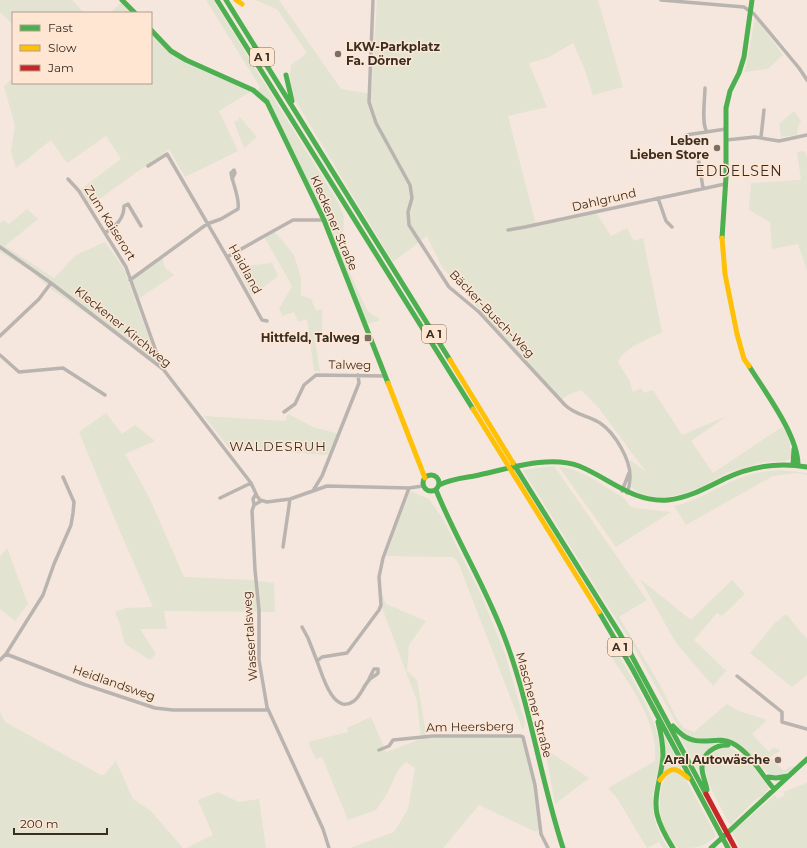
<svg xmlns="http://www.w3.org/2000/svg" width="807" height="848" viewBox="0 0 807 848" font-family="Montserrat,sans-serif">
<style>
.green{fill:#e2e3d1}
.lines{fill:none;stroke-linecap:round;stroke-linejoin:round}
.street{stroke:#bab4b0;stroke-width:3.5}
.fast{stroke:#4caf50;stroke-width:5}
.slow{stroke:#ffc107;stroke-width:5}
.jam{stroke:#c62828;stroke-width:5}
.poi-dot{fill:#7b6f65;stroke:#ffe6d3;stroke-width:1.5}
.labels{text-anchor:middle;stroke-width:3;stroke-linejoin:round;paint-order:stroke}
.shield{fill:#ffe6d3;stroke:#746558;stroke-width:1}
.shield-label{font-size:11px;font-weight:bold;fill:#392e24}
.poi-label{font-size:12px;font-weight:bold;fill:#392e24;stroke:#ffe6d3;text-anchor:end}
.street-label{font-size:12px;fill:#392e24;stroke:#ffe6d3}
.neighbourhood-label{font-size:13px;letter-spacing:1px;fill:#392e24;stroke:#ffe6d3}
.quarter-label{font-size:14px;letter-spacing:1px;fill:#392e24;stroke:#ffe6d3}
</style>
<rect width="100%" height="100%" fill="#f5e7dd"/>
<!-- green -->
<path class="green" d="M0,0h72l12,13h-71v11l-12,-11 -1,1z
M206,0h7l126,204 5,13 -2,39 25,54 7,6 5,2v3l-14,3 -41,-104 -53,-113 -14,-15 3,-5z
M255,0h24l62,89 30,5 6,-94h221l25,87 -30,8 -8,-25 -12,-27 -26,15 -18,5 18,44 -39,9 28,109 60,-13 15,24 16,-8 7,13 9,-3 19,94c-13,7 -39,16 -44,30l11,18 4,12 8,-4 3,5 9,-3 29,45 45,-19 -36,25 22,32 69,-46 6,8 4,23 -8,3 -21,1 -37,11 -22,13 -22,8 -19,4 -21,-3 -10,-7 -2,-28 16,12 -48,-65 -17,-17 -13,5 -8,6 -118,-134 -15,-31 -34,26 -101,-167 -2,-20 1,-10 16,-12 -30,-44z
M123,1l11,12h-24z
M755,17l28,38 -15,14 -24,3 3,-10z
M151,30l25,25 77,35 -34,21 19,40 -53,26 -16,-28 -78,56 -10,-16 40,-30 -15,-23 -39,27 -16,-23 -35,28 -5,-17 4,-25 -11,-40 9,-8v5h138z
M794,111l7,10 -3,6 -1,8 -16,2 -2,-13z
M240,117l17,20 -13,11 -10,-26 5,-2 -1,-2z
M804,151l3,6v113l-9,-26 -26,5 -2,-27 -21,-12 2,-27 50,-3 -4,-28z
M27,209l11,10 -33,27 49,32 22,-23 29,-13 19,27 34,94 -107,-74 -19,-17 -32,-20v-29l3,-3 6,4z
M275,232l19,23 7,23v17l10,4 5,12 6,-2v25l-8,1 6,37 -6,-1 -7,-52 -9,3 -4,-10 -11,4 -4,-7 13,-23 -27,-48z
M162,257l3,11 9,7 -36,24 -8,-19z
M272,263l6,13 -26,20 -15,-29z
M106,413l16,21 13,-9 20,16 -30,13 24,43 35,80 67,3 23,3 1,29 -111,-1 3,18h-27l16,25 -6,6 -25,-16 -5,-20 -5,-12 11,-4 27,-1 -34,-78 -40,-97z
M288,414l25,13 26,7 -12,21 -98,-7 -25,-32 81,5z
M554,466l93,134 -28,17 40,66 18,36 7,9 10,4 33,-28 12,7 28,9 -15,14 17,18 5,-5 2,2 2,-1 2,3 -10,6 14,14 6,-4 5,-1c-6,8 -15,9 -25,9l-9,-9 -17,-18 -37,-9 -17,-2 -11,-9 -49,-88 -30,-46 -77,-124z
M559,467l12,2 17,7 36,22 5,7 5,3 37,4 -55,35z
M780,470l27,3v2l-9,-2 -25,3 -87,49 -12,-19c25,-5 45,-21 69,-29 12,-5 25,-6 37,-7z
M410,491l19,8 15,22 38,76 23,57 20,69 -2,7 -65,-168 -5,-5 -67,-1z
M7,548l21,56 -13,17 -15,-12v-52z
M376,575l10,29 40,17 -17,24 -2,26 10,9 9,54 5,3c12,1 25,1 37,1 12,0 47,-4 55,2l11,46 5,43 -3,3 -57,-27 -36,43h-93l44,-16 14,-23 7,-41 -9,-6 -8,8 -11,24 -11,16 -28,10 -26,-63 -6,2 -8,-17 40,-10 -1,-4 24,-11 15,35 35,-13 -4,-38 -36,-96 -1,-15z
M640,579l51,41 41,-40 13,14 -23,22 -5,-3 -23,27 29,28 4,2 -14,16 -37,-43z
M786,614l21,25v36l-15,12 -42,-34 25,-30z
M612,643c17,32 41,66 48,102 2,12 -2,27 -5,39 -6,23 0,45 13,64h-5l-4,-6 -12,6 -30,-50 -9,-10 47,-27c4,-41 -29,-81 -50,-114z
M0,712l5,10 96,53h3l12,-14 17,38 18,12 32,37h-183z
M662,731l20,38 -18,3z
M679,735l42,7 -15,11 -3,27z
M727,747c18,5 31,26 41,40v2l-5,7 -6,2 -27,27c-6,-11 -12,-22 -17,-33 -10,-22 -14,-38 14,-45z
M545,749l44,29 -34,26z
M674,771l10,5 32,60c-14,12 -19,12 -38,12 -5,-6 -10,-12 -13,-18 -6,-13 -8,-41 1,-53 2,-3 5,-4 8,-6z
M807,783v65h-67l-8,-16 43,-37 2,4 8,-3 -2,-4z
M218,792l21,10 20,-3 7,49h-80l27,-13 -15,-35z"/>
<g class="lines">
<!-- street -->
<path class="street" d="M373,0l-4,102 7,21 34,62 2,13 -4,14 1,13 40,62 30,25 86,93c10,10 24,11 35,18 15,10 31,37 30,55 0,6 -1,10 -3,15
M661,0l83,7 10,7 45,54 8,12
M705,88c0,10 -4,36 2,44
M686,135l40,-6
M761,137l3,-27
M726,140l29,-3 24,4 28,-6
M698,157l5,31
M148,166l19,-12 60,103 35,63 5,1
M68,179l11,12 47,76 36,101
M658,198l8,23 6,6
M508,230l17,-3 200,-43
M105,233c10,-7 19,-13 19,-27l4,-2 13,22
M0,247l51,36 112,86 88,114 6,13 3,4 7,2 23,-3 37,-13 82,2 14,-2
M227,257l66,-37h31
M130,280l77,-56 14,-5 17,-10c2,-11 -5,-24 -7,-36l3,-3 1,3 -3,6
M0,336l39,-37 12,-16
M0,355l19,17 44,-4 42,27
M284,412l11,-8 9,-19 12,-10 69,1
M314,489l8,-13 37,-93 -1,-8
M622,491l7,-18
M220,498l31,-15
M261,501l-7,4 -2,6 3,59 4,40v50l8,47 56,122 6,19
M254,505l-1,-6 3,-5
M283,547l7,-48
M302,627l6,11 9,23
M6,654l77,30 72,24 18,2h95
M0,660l6,-6 37,-59 11,-31 17,-39 2,-12 1,-11 -11,-25
M737,676l45,36v10l25,7
M369,679l5,-10h4v4c-2,3 -7,4 -9,7 -6,7 -8,15 -15,21 -21,15 -32,-27 -37,-40l5,-4 25,-4 32,-43 2,-5 -2,-28 4,-19 26,-70
M379,750l10,-4 4,-6 40,-4h87l3,1 12,48 6,49 7,14"/>
<!-- fast -->
<path class="fast" d="M122,0l13,13
M217,0l256,409
M226,0l224,360
M151,30l20,21 15,9 67,30 14,12 57,118 64,163
M286,75l6,26
M722,238l4,-61v-69l4,-17 9,-18 5,-16 8,-57
M749,366c16,26 49,69 49,99
M513,463l107,171 86,160
M793,465l1,-16
M423 483a8 8 0 1 1 16 0a8 8 0 1 1-16 0Z
M439,485c11,-6 23,-7 35,-9 31,-6 74,-22 105,-10 30,12 54,37 89,34 20,-2 38,-12 56,-21 27,-13 54,-17 83,-12
M436,490c21,52 52,100 71,154 24,66 34,137 56,204
M599,612l34,58 95,178
M658,722c3,11 5,22 5,34 -1,19 -10,39 -6,58 3,13 9,23 16,34
M673,726c5,5 10,11 17,13 14,6 29,-3 42,4 18,9 29,31 42,46
M768,777l8,1 12,-2
M707,790c-1,-7 -5,-15 -5,-22 0,-15 13,-23 26,-23
M711,848l96,-89"/>
<!-- slow -->
<path class="slow" d="M236,0l6,4
M722,238l3,36 12,60 7,25 5,7
M450,360l63,103
M388,383l37,95
M473,409l126,203
M660,780c10,-14 16,-13 28,-2"/>
<!-- jam -->
<path class="jam" d="M706,794l29,54"/>
</g>
<!-- markers -->
<g class="poi-dot">
<circle cx="338" cy="54" r="4"/>
<circle cx="717" cy="148" r="4"/>
<rect x="364" y="334" width="8" height="8" rx="2"/>
<circle cx="778" cy="760" r="4"/>
</g>
<g class="labels">
<!-- shield labels -->
<g class="shield">
<rect x="250" y="48" width="24" height="18" rx="3"/>
<rect x="422" y="325" width="24" height="18" rx="3"/>
<rect x="608" y="638" width="24" height="18" rx="3"/>
</g>
<g class="shield-label">
<text x="262" y="61">A 1</text>
<text x="434" y="338">A 1</text>
<text x="620" y="651">A 1</text>
</g>
<!-- poi labels -->
<g class="poi-label">
<text x="346" y="51" text-anchor="start">LKW-Parkplatz<tspan x="346" dy="14">Fa. Dörner</tspan></text>
<text x="709" y="145">Leben<tspan x="709" dy="14">Lieben Store</tspan></text>
<text x="360" y="342">Hittfeld, Talweg</text>
<text x="770" y="764">Aral Autowäsche</text>
</g>
<!-- street labels -->
<g class="street-label">
<text transform="translate(604 200) rotate(-13)" y="4">Dahlgrund</text>
<text transform="translate(110 223) rotate(58)" y="4">Zum Kaiserort</text>
<text transform="translate(334 223) rotate(67)" y="4">Kleckener Straße</text>
<text transform="translate(245 269) rotate(61)" y="4">Haidland</text>
<text transform="translate(492 314) rotate(46)" y="4">Bäcker-Busch-Weg</text>
<text transform="translate(123 327) rotate(39)" y="4">Kleckener Kirchweg</text>
<text transform="translate(350 365) rotate(1)" y="4">Talweg</text>
<text transform="translate(250 636) rotate(-94)" y="4">Wassertalsweg</text>
<text transform="translate(114 683) rotate(19)" y="4">Heidlandsweg</text>
<text transform="translate(534 705) rotate(75)" y="4">Maschener Straße</text>
<text transform="translate(470 727) rotate(-1)" y="4">Am Heersberg</text>
</g>
<!-- neighbourhood labels -->
<g class="neighbourhood-label">
<text x="278" y="451">WALDESRUH</text>
</g>
<!-- quarter labels -->
<g class="quarter-label">
<text x="739" y="176">EDDELSEN</text>
</g>
</g>
<!-- legend -->
<rect x="12" y="12" width="140" height="72" fill="#ffe6d3" stroke="#b09c8d"/>
<rect x="20" y="25" width="20" height="6" fill="#4caf50" stroke="#b09c8d"/>
<text x="48" y="32" font-size="12" fill="#392e24">Fast</text>
<rect x="20" y="45" width="20" height="6" fill="#ffc107" stroke="#b09c8d"/>
<text x="48" y="52" font-size="12" fill="#392e24">Slow</text>
<rect x="20" y="65" width="20" height="6" fill="#c62828" stroke="#b09c8d"/>
<text x="48" y="72" font-size="12" fill="#392e24">Jam</text>
<!-- scale -->
<path d="M14 828v6h93v-6" fill="none" stroke="#392e24" stroke-width="2"/>
<text x="20" y="828" font-size="12" fill="#392e24" stroke="#ffe6d3" stroke-width="3" paint-order="stroke">200 m</text>
</svg>
